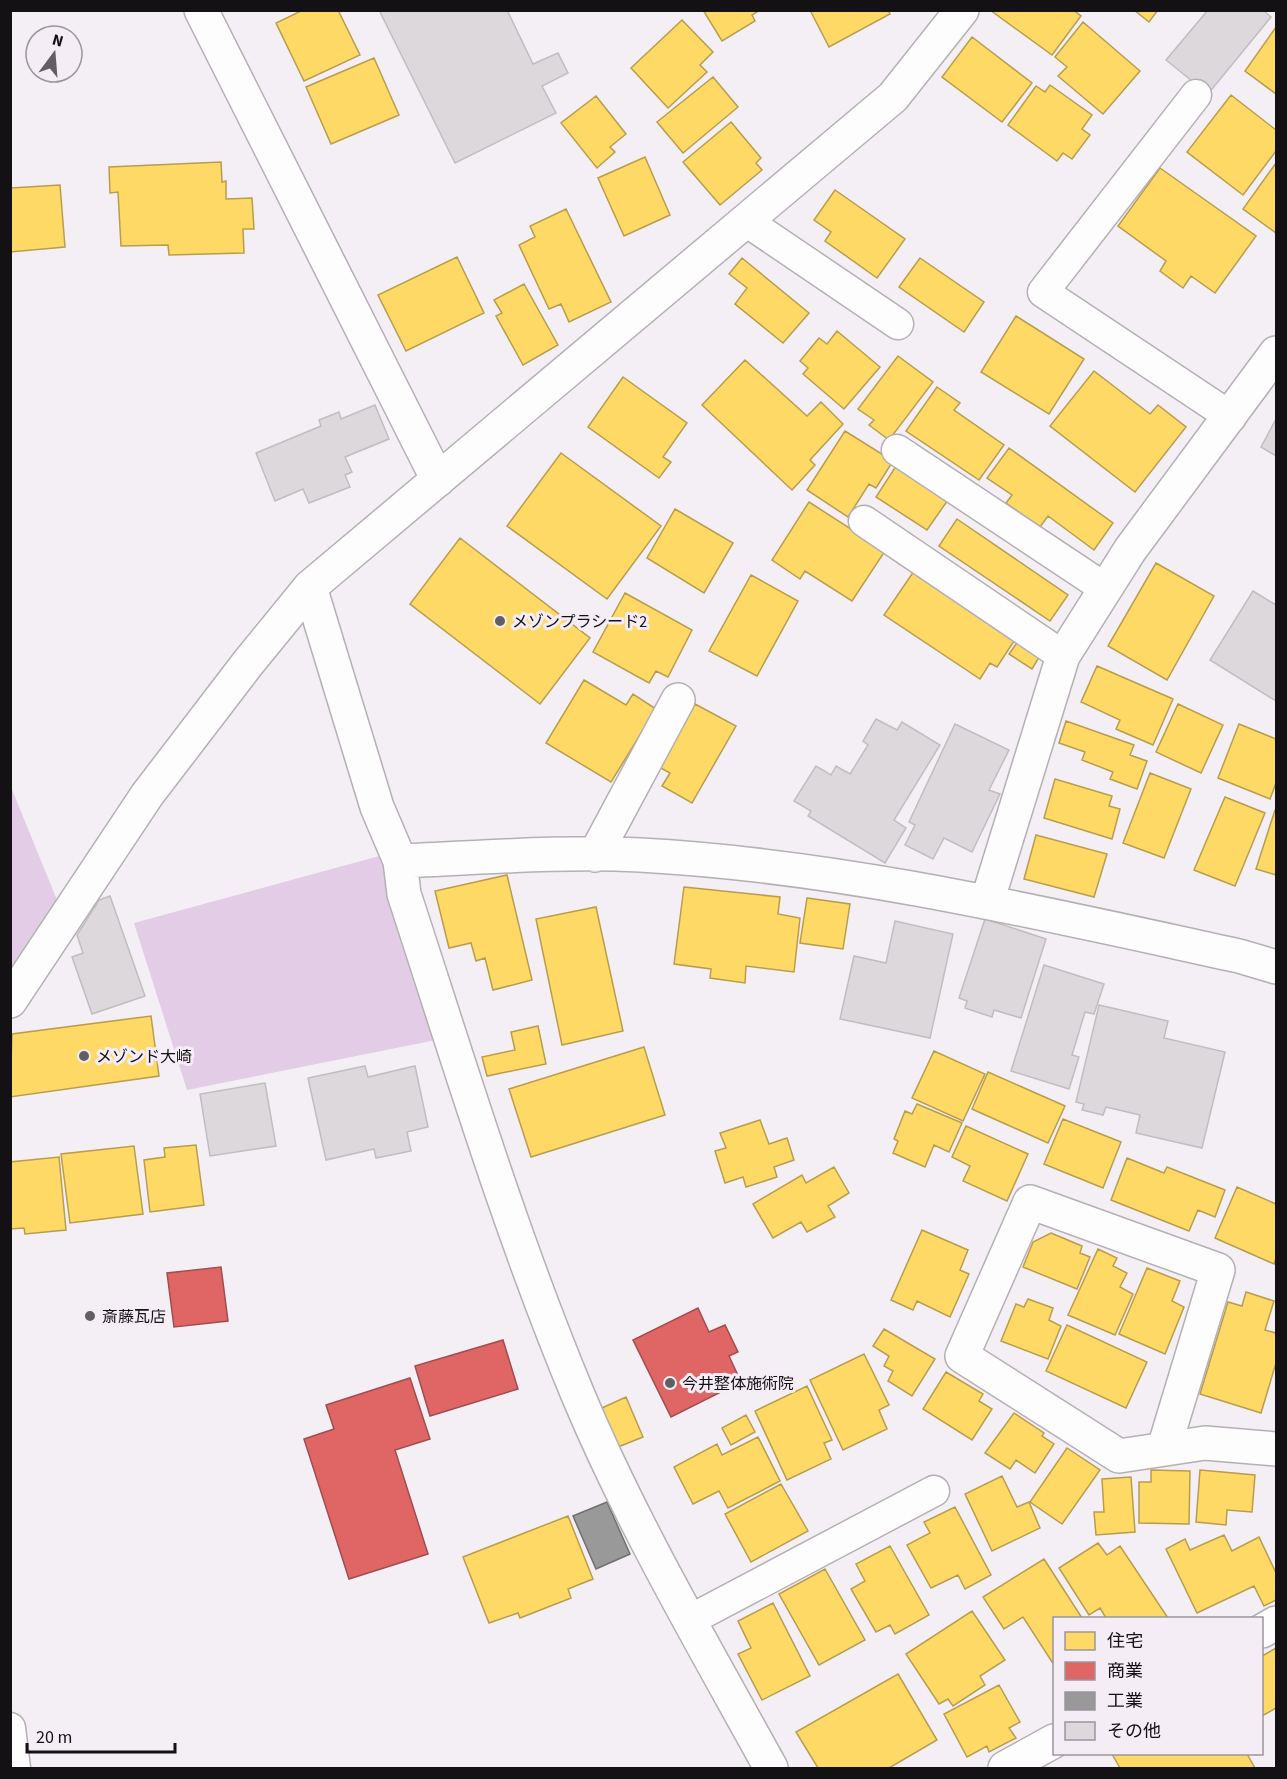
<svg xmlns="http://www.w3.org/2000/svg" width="1287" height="1779" viewBox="0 0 1287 1779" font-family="'Source Sans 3','Noto Sans JP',sans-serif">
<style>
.green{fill:#e2cce6}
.homes{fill:#ffd966;stroke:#b89d4d;stroke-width:1.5}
.shops{fill:#e06666;stroke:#a24c4d;stroke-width:1.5}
.industry{fill:#999;stroke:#717071;stroke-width:1.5}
.building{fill:#dcd8dc;stroke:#c0bdc0;stroke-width:1.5}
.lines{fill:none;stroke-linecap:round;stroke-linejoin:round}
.service-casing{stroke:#b4b0b4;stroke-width:33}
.minor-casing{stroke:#b4b0b4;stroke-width:36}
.service{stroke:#fdfdfd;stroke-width:30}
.minor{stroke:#fdfdfd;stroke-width:33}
.poi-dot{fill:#625f62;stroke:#f5edf6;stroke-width:2}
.labels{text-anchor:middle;stroke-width:6;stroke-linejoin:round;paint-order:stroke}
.poi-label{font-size:16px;fill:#131114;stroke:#f5edf6;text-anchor:start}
</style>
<rect width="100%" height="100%" fill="#f4eff4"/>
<!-- green -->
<path class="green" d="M11,787l46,113 -46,67h-1z
M383,855l58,184 -254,51 -53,-167z"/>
<!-- homes -->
<path class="homes" d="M303,10h35l22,45 -56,26 -28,-58z
M703,10h57l-8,5 3,6 -33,20z
M810,10h78l2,4 -61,33z
M990,10h83l8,6 -29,39z
M1134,10h24l-9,12z
M682,20l31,32 -13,13 7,7 -39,36 -37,-40z
M1083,22l57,49 -37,43 -45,-38 9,-9 -12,-10z
M1276,27v67l-31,-23z
M972,37l60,46 -30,39 -60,-45z
M374,58l25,57 -68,29 -25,-57z
M713,77l25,30 -55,46 -26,-31z
M1050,85l42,30 -10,14 8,6 -18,24 -9,-6 -6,8 -49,-36 28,-39 9,6z
M1231,95l45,35v21l-33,44 -56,-43z
M596,96l30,38 -16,13 5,5 -18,16 -36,-45z
M731,122l30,36 -5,5 6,7 -42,35 -37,-43z
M645,157l25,58 -46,21 -26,-58z
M221,162l1,20 4,-1v18l26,-1 2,31h-11l1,24 -75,2 -1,-10 -47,1 -3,-54 -8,1 -1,-26z
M1276,163v70l-33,-24z
M1160,168l96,68 -41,57 -24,-17 -8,12 -23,-17 6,-10 -48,-35z
M10,182l1,6 49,-3 5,62 -55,5z
M835,190l70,49 -28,39 -52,-37 6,-9 -17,-12z
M566,209l45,93 -42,20 -8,-18 -12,5 -30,-64 16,-8 -5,-11z
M457,257l27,56 -78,38 -28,-56z
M742,258l67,55 -26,30 -48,-39 12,-16 -18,-14z
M920,258l64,44 -20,30 -65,-45z
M524,284l34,61 -35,20 -27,-49 6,-3 -8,-13z
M1016,316l68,43 -35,55 -68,-42z
M837,331l43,36 -36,42 -41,-35 5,-6 -8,-7 19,-23 8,6z
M898,356l35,26 -44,58 -20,-15 5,-5 -16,-11z
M745,360l62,56 14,-14 22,22 -33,36 5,5 -23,25 -90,-85z
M1094,371l56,43 8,-9 28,22 -51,65 -85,-66z
M623,377l64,46 -24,34 8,5 -12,16 -71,-51z
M937,387l23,16 -6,7 50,35 -25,35 -73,-49z
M845,431l48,30 -17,27 -7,-4 -21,33 -41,-27z
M1009,448l104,75 -19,27 -46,-34 -8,11 -34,-24 6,-8 -25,-17z
M561,453l100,73 -54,73 -100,-73z
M898,463l52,34 -23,33 -51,-33z
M809,502l76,49 -33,50 -47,-30 -5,8 -28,-19z
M675,509l58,34 -29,50 -57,-35z
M957,519l111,76 -18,26 -111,-75z
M460,538l130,100 -50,66 -130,-100z
M1156,563l58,33 -47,84 -59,-34z
M914,571l102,67 -19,29 -7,-4 -10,16 -96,-64z
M751,575l47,26 -41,75 -48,-25z
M625,593l67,37 -24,47 -12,-6 -7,12 -56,-31z
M1019,640l22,14 -9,15 -23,-15z
M1097,666l76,33 -20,46 -37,-16 4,-9 -39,-18z
M584,680l42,25 7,-11 23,15 -45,73 -65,-39z
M695,704l41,22 -44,77 -30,-17 8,-13 -11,-6z
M1178,704l45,21 -22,48 -45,-21z
M1066,721l68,24 -4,10 17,6 -10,28 -27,-10 3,-7 -31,-12 3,-8 -26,-9z
M1239,724l37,15v44l-6,16 -52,-21z
M1150,773l41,16 -27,69 -41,-15z
M1055,779l57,17 -3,10 11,3 -8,30 -68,-21z
M1225,797l40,16 -30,73 -41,-16z
M1275,810h1v65l-20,-6z
M1036,835l71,19 -13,43 -70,-18z
M507,875l25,105 -39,10 -8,-32 -9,3 -5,-18 -22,5 -14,-57z
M684,887l96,10 -2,17 22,4 -6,54 -48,-6 -1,17 -35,-5 1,-9 -37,-5z
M807,898l43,6 -7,45 -43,-6z
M596,907l27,124 -61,14 -26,-126z
M151,1016l8,60 -149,21 2,-63z
M538,1026l8,38 -59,12 -5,-19 33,-7 -4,-18z
M644,1047l21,68 -134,42 -22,-68z
M934,1051l51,23 -22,47 -51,-23z
M988,1072l77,34 -17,37 -76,-34z
M917,1104l45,19 -13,29 -15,-7 -9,22 -32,-14 5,-12 -4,-2 11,-28 7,3z
M1063,1119l58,23 -18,46 -59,-24z
M760,1120l9,24 18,-6 7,22 -20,7 3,10 -31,10 -3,-10 -18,6 -10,-32 11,-3 -6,-15z
M966,1126l62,28 -21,47 -44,-20 7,-15 -18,-9z
M196,1145l8,60 -54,7 -6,-52 21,-3 -1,-9z
M134,1146l9,68 -73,9 -9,-69z
M59,1157l7,73 -41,4 -1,-6 -14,1v-67z
M1127,1158l37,15 3,-6 58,23 -10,27 -17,-7 -9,21 -78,-31z
M834,1167l15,26 -21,13 7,11 -28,15 -6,-10 -28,16 -20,-34 49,-29 4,8z
M1237,1187l39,17v54l-2,6 -59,-26z
M922,1230l46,20 -8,20 9,4 -19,43 -33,-16 -4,9 -22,-10z
M1051,1233l31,13 -2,7 10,4 -13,32 -54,-22 10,-25z
M1098,1249l19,9 -4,8 14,7 -7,14 13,7 -18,41 -47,-20z
M1147,1268l33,13 -8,20 12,6 -19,47 -46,-20z
M1246,1292l28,9 -9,29 11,3v30l-15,50 -61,-19 28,-92 14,4z
M1028,1299l25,9 -4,12 12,6 -13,33 -47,-18 15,-37 8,3z
M1067,1325l80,37 -21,46 -80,-37z
M884,1329l51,30 -23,37 -24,-15 5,-10 -9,-5 5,-10 -16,-10z
M864,1354l25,51 -10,5 8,19 -44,21 -33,-70z
M946,1372l37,22 -4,7 13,8 -20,31 -49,-31z
M807,1386l25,54 -8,3 7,16 -44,21 -32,-69z
M626,1397l17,40 -25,10 -16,-39z
M1014,1413l30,20 -2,3 12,8 -19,29 -19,-13 -6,9 -25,-16z
M746,1415l9,17 -24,13 -9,-17z
M758,1437l22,44 -52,27 -9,-17 -26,13 -19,-37 43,-23 5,11z
M1067,1448l33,22 -38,54 -32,-22z
M1151,1470l39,1 -1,53 -50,-1v-41h12z
M1200,1470l55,5 -3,37 -25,-2 -1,15 -30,-3z
M1002,1476l15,31 12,-5 11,26 -48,23 -27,-57z
M1131,1477l4,55 -39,3 -2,-23h10l-2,-33z
M781,1484l27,47 -57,31 -26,-48z
M955,1507l36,68 -26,14 -7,-14 -27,13 -24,-43 23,-12 -6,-11z
M568,1516l25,63 -25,10 3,9 -51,20 -2,-5 -29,10 -26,-66z
M1224,1535l8,16 27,-14 17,36v27l-12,6 -10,-20 -57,27 -31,-64 19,-10 5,11z
M1098,1543l9,12 13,-9 48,72h-62l-6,-10 -11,7 -30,-47z
M890,1546l39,69 -34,19 -5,-9 -14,7 -25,-43 14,-8 -9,-17z
M1044,1559l38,59h-28v47l-31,-48 -19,12 -21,-32z
M825,1569l40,71 -46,25 -40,-71z
M773,1603l37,73 -48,24 -24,-46 13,-6 -13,-27z
M972,1611l33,49 -25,16 5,9 -32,21 -5,-7 -9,5 -33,-50z
M1276,1648v60l-14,8v-60z
M898,1674l39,66 -48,28h-71l-22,-36z
M999,1685l21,37 -11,6 7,10 -27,14 -2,-6 -20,11 -23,-43z
M1112,1754h135l8,14h-135z"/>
<!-- shops -->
<path class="shops" d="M221,1267l7,54 -54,6 -7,-54z
M698,1308l11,24 16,-7 13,27 -9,4 12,26 -70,35 -38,-77z
M503,1340l15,49 -88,27 -15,-50z
M410,1378l20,61 -35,11 33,104 -79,25 -45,-140 30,-10 -8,-24z"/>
<!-- industry -->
<path class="industry" d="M607,1502l23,52 -34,15 -23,-53z"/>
<!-- building -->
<path class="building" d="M379,10h128l26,54 25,-11 10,20 -26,13 14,27 -101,50z
M1208,10h55l8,7 -63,77 -42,-34z
M375,405l14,34 -44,18 7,15 -7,3 5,12 -41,16 -6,-14 -28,12 -19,-48 65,-27 -2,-6 20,-8 2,7z
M1276,419v37l-15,-9z
M1253,591l23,14v96l-66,-41z
M876,719l21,11 5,-8 38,23 -46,75 12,8 -21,35 -77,-47 3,-5 -17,-10 22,-35 15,9 5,-9 14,8 18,-29 -5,-4z
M955,724l54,26 -20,40 11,4 -28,58 -28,-14 -11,21 -28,-14 10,-20 -6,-3z
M110,896l35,100 -53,18 -20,-57 11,-4 -6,-18 22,-35z
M985,919l61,20 -25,79 -27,-8 -2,7 -27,-9 2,-7 -8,-3z
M895,921l58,13 -23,104 -90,-19 14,-63 32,7z
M1044,965l60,19 -10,30 -9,-2 -13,43 7,2 -10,32 -58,-18z
M1099,1005l69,16 -4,17 61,14 -23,96 -66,-15 4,-18 -34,-8 -3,8 -21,-5 2,-6 -8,-2z
M365,1066l3,11 47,-11 13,61 -21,5 4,19 -35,7 -2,-9 -48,11 -18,-82z
M265,1083l11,63 -66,10 -10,-62z"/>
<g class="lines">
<!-- service casing -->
<g class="service-casing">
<path id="service" d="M1196,95l-153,197 188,125
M746,221l152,103
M897,450l209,139
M864,521l199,135
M690,1620l244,-129
M10,1728l5,40"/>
</g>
<!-- minor casing -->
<g class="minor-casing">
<path id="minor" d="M201,10l237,470
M310,587l67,220 23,54 4,33c55,168 106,338 174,501 54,129 126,251 193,373
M595,855l83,-155
M400,861c79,-3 160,-10 240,-6 203,11 401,58 599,101l37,11
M987,902l76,-246 67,-106 146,-197
M10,1001l137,-206 101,-132 62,-76 583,-490 69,-87
M1164,1448l54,-178 -188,-68 -68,154 157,100 86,-13 71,6
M1262,1631l14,-8
M1005,1768l49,-27"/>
</g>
<!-- service -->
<use href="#service" class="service"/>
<!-- minor -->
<use href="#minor" class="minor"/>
</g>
<!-- markers -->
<g class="poi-dot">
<circle cx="500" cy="621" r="6"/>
<circle cx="84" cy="1056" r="6"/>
<circle cx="90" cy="1316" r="6"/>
<circle cx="670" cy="1383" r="6"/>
</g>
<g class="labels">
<!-- poi labels -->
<g class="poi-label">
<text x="512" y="627">メゾンプラシード2</text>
<text x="96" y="1062">メゾンド大崎</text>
<text x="102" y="1322">斎藤瓦店</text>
<text x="682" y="1389">今井整体施術院</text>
</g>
</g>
<!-- border -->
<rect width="1287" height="1779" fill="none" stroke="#131114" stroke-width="24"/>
<!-- legend -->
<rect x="1053" y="1617" width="210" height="138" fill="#f5edf6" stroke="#9b959c" stroke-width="1.5"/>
<rect x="1065" y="1632" width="30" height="18" fill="#ffd966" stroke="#9b959c" stroke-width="1.5"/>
<text x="1107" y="1647" font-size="18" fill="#131114">住宅</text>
<rect x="1065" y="1662" width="30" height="18" fill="#e06666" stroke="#9b959c" stroke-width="1.5"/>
<text x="1107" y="1677" font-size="18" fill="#131114">商業</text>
<rect x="1065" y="1692" width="30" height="18" fill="#999999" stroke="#9b959c" stroke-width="1.5"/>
<text x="1107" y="1707" font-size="18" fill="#131114">工業</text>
<rect x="1065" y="1722" width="30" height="18" fill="#dcd8dc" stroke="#9b959c" stroke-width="1.5"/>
<text x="1107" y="1737" font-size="18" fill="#131114">その他</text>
<!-- north arrow -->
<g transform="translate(54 54) rotate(16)"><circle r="28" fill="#f5edf6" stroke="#9b959c" stroke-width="1.5"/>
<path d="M0-4.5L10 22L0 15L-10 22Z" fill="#625f62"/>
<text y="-9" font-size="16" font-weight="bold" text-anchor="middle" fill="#131114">N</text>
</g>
<!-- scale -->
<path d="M27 1743v9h148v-9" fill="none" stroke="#131114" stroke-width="3"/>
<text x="36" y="1743" font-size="18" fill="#131114" stroke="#f5edf6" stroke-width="4.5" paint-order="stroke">20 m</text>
</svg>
